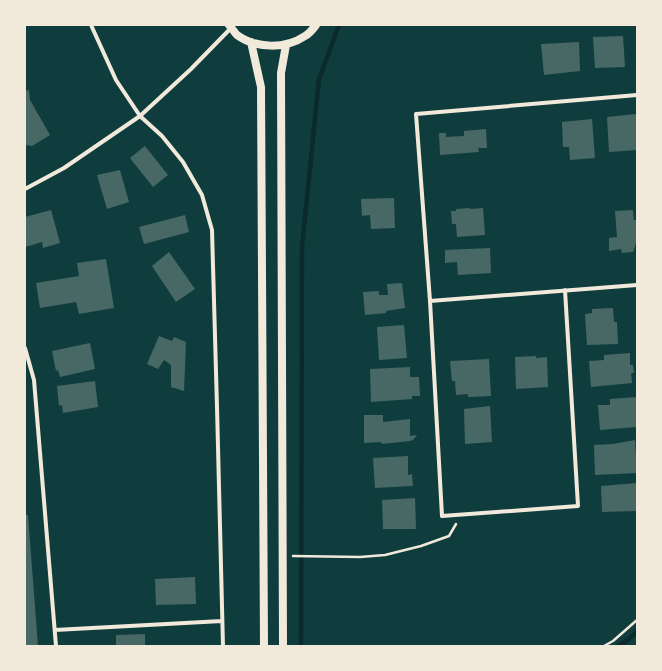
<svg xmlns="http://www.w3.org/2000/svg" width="662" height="671" viewBox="0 0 662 671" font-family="'Archivo Narrow',sans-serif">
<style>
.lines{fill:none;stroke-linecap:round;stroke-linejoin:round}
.stream{stroke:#0a2a2b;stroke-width:4.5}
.building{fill:#486865}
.path{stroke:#f1e9da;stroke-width:2.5}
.minor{stroke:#f1e9da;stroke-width:4}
.secondary{stroke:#f1e9da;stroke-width:8}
</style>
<rect width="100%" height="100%" fill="#0f3d3e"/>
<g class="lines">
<!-- stream -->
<path class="stream" d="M301,646l1,-399 17,-168 20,-54
M618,646l10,-6 9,-9"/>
</g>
<!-- building -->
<path class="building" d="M623,36l2,31 -30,1 -2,-31z
M579,42l1,29 -36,4 -3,-31z
M29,90l1,10 20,35 -18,11 -7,-1v-54z
M637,114v36l-28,2 -2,-35z
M592,119l3,39 -25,2 -1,-13h-6l-1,-25z
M486,129l1,19h-9l1,4 -39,3 -1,-22h7v4l18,-1v-5z
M145,146l23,29 -15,12 -23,-29z
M120,170l9,32 -22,7 -10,-34z
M394,198l1,30 -24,1 -1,-14 -8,1 -1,-17z
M470,208v1l13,-1 2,27 -28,2 -1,-13h-4l-1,-13h5v-2z
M51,210l9,33 -17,5 -1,-6 -17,5v-30z
M633,210l1,10h3v20l-4,12 -11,1 -1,-4 -12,2v-13l8,-1 -2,-26z
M185,215l4,17 -45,12 -5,-17z
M490,248l1,25 -33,2 -1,-13 -12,1v-13z
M169,252l26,37 -19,13 -24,-36z
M106,259l8,49 -35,6 -3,-12 -36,6 -4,-25 43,-7 -2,-13z
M402,283l3,25 -19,3v2l-21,2 -2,-23 16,-1v4h9l-1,-11z
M613,308l1,14h3l1,22 -31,1 -2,-31 7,-1v-4z
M404,325l3,33 -28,2 -2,-33z
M159,336l13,5 2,-4 12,5 -2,49 -13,-4v-22l-7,-5 -6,9 -11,-5z
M90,343l5,26 -35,8 -2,-7 -2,1 -4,-20z
M630,353v12h3l1,8h-3l1,10 -41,4 -2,-26 15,-1v-5z
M536,356v2l11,-1 1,30 -32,2 -1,-32z
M489,359l2,37 -23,1v-3l-12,1 -1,-14h-3l-2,-20z
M410,367v10h9l1,19h-8v3l-41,3 -1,-33z
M95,381l3,26 -35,6 -1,-8 -3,1 -2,-20z
M637,397v30l-37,3 -2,-25h12v-6z
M490,406l2,36 -27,2 -1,-35z
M364,415h19v7l27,-3v17l7,-1 -4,5 -3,1 -28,3 -1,-2 -17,1z
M635,440l2,33 -42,2 -1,-30 19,-1z
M408,456v19l4,-1 1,12 -38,2 -2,-30z
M637,483v28l-35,1 -1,-26z
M415,498l1,31h-33l-1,-29z
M25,515h3l10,131h-13z
M195,577l1,27 -40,1 -1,-26z
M145,634v12h-29v-11z"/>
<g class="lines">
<!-- path -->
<path class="path" d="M293,556l67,1 25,-2 36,-9 28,-10 7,-12
M604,646l9,-5 24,-21"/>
<!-- minor -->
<path class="minor" d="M91,25l25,55 24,36 22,20 21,26 19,33 10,35 5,177 6,239
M25,189l39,-21 76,-52 51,-47 40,-41
M565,290l13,216 -136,10 -12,-215 207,-16
M430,301l-14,-187 221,-19
M25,348l9,32 22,266
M55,630l167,-9"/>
<!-- secondary -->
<path class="secondary" d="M229,25c3,3 5,7 8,10 19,14 49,14 68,1 4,-2 8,-7 11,-11
M251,42l10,45 3,559
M283,646l-2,-573 5,-28"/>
</g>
<!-- border -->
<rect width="662" height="671" fill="none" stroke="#f1e9da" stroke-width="52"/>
</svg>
